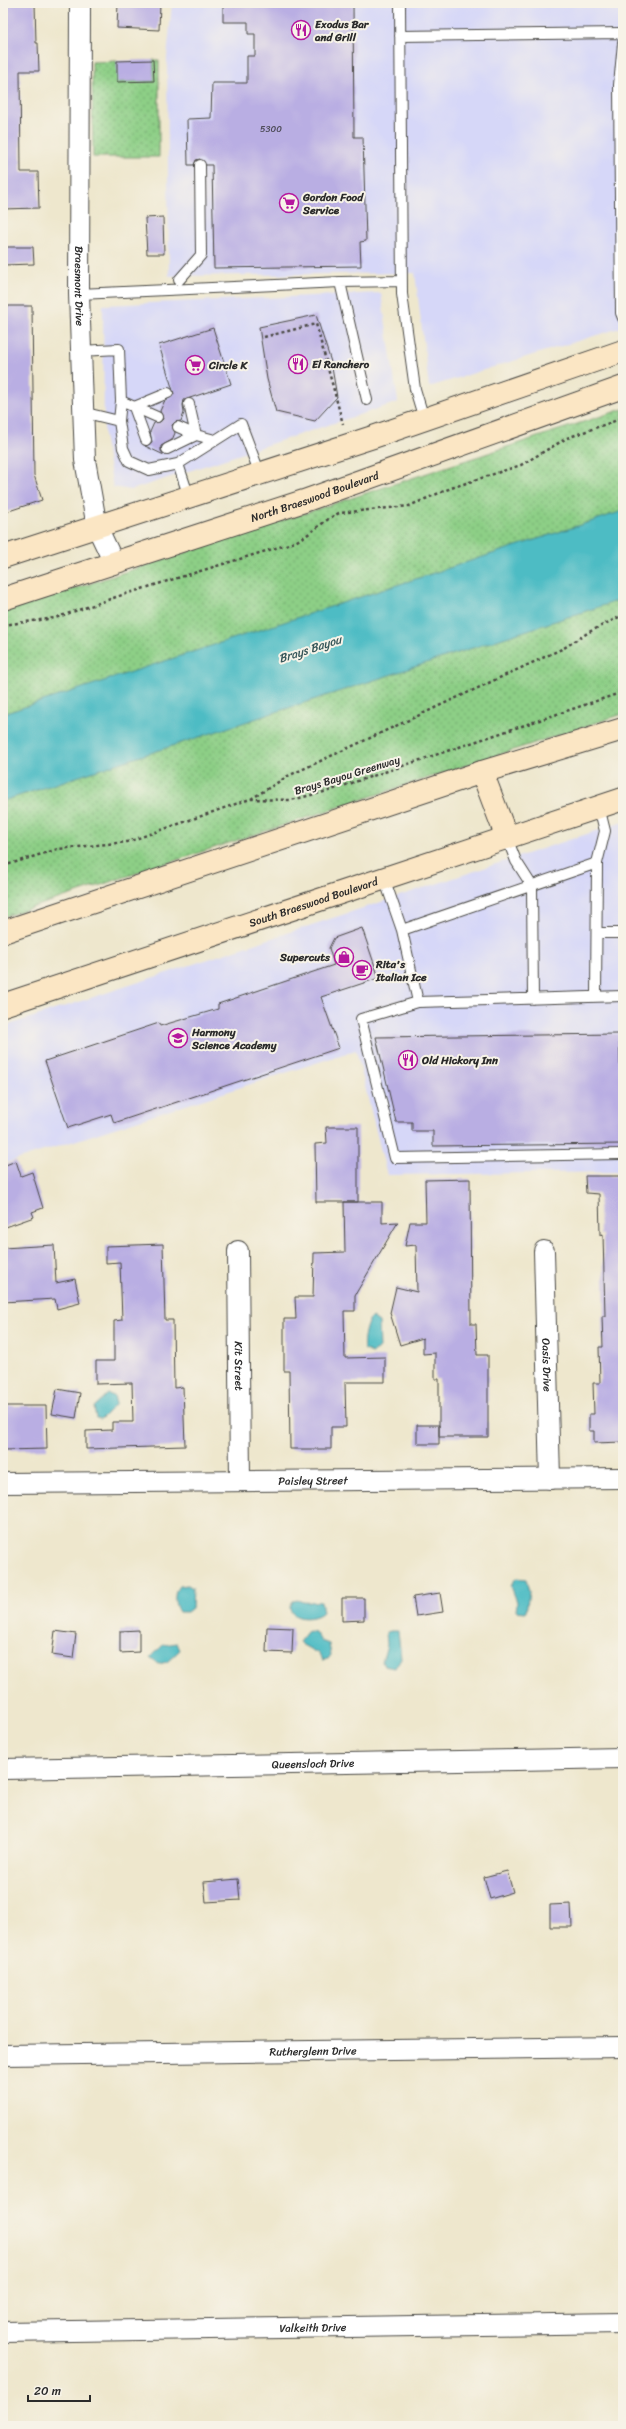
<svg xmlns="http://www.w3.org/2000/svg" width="626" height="2429" viewBox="0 0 626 2429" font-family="Sriracha,sans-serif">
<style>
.built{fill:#d6d7f8}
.grass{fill:url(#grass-dots);stroke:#5c7d58}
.water{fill:#4ebcc4;stroke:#3c7478}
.building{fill:#b9aee3}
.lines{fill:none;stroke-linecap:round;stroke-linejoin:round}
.lane-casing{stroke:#484743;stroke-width:12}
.street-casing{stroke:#484743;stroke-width:22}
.secondary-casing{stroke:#484743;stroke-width:24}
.path{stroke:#484743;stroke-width:2.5;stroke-dasharray:3 3;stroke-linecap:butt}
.lane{stroke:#fff;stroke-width:10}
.street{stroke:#fff;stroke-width:20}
.secondary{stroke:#fbe6c4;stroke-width:22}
.labels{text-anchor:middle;stroke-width:4;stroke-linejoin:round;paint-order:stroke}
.number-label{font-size:9px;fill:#4e4c59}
.poi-label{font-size:11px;font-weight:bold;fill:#2b2b2b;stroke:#f7f3e8;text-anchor:start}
.street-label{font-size:11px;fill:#2b2b2b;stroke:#f7f3e8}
.water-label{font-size:12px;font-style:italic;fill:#365659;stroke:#f7f3e8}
</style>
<defs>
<pattern id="grass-dots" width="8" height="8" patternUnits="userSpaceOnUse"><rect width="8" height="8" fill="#8dcf86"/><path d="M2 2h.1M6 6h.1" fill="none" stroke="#73a86e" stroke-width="1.8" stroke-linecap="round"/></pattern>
</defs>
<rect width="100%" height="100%" fill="#f7f3e8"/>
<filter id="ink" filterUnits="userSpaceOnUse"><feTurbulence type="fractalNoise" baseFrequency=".025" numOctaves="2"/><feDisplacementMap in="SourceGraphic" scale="8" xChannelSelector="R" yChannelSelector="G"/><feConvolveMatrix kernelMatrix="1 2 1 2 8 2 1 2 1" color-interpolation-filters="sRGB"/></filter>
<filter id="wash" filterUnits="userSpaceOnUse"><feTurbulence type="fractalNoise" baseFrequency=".012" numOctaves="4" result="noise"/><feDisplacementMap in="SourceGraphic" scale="16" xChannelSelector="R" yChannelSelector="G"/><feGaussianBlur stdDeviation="0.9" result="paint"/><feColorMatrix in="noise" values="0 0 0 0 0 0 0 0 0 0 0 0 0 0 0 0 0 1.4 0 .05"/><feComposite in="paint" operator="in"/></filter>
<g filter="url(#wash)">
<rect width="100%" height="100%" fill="#eee7cd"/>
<!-- built -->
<path class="built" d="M172,3h451v324l-194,60 -14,-114 -246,3 -2,-218z
M381,293l17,109 -267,88 -18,-3 -9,-52 -1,-130z
M623,822v350l-236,3 -31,-125 -353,114v-137z"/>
<!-- grass -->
<path class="grass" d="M153,60h6v97h-66l-1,-95 25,-1 1,21 36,-1z
M623,409v305l-620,203v-305z"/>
<!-- water -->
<path class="water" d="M623,511v88l-620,202v-87z
M372,1317l7,5 1,26 -8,5 -8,-4c-2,-7 2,-28 8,-32z
M108,1394l6,2 2,8 -15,15 -5,-1 -2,-11z
M516,1578l10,1 3,13 -3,20 -10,-1 1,-9 -6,-16z
M188,1585l5,3 -1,20 -5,4h-8c-5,-7 -6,-19 0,-26z
M298,1600c9,5 14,0 23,2l2,10c-8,8 -32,9 -33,-5l3,-6z
M308,1631l7,1 6,9 8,3 2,11 -3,4 -5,1 -4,-6 -18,-10 -2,-2z
M391,1631h7l3,27 -6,10 -11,-2 -2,-4 5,-17 -1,-13z
M177,1643l3,7 -13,12 -9,2 -8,-6 13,-13z"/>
<g id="blocks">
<!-- building -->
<path class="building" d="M3,3h32l1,40h2l1,28h-19l1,101h17l1,36 -36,1z
M118,3h42l-1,27 -42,-2z
M223,3h130l1,134h9l3,104 -6,1 1,24 -147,2 -2,-103h-6l-6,-6 -4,1 -2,5h-6l-1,-46 24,-1 1,-35h35v-27h8v-22h-7v-12h-25z
M153,60l1,21 -37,1v-21z
M163,217l1,37h-17l-2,-36z
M3,247h30l1,17 -31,1z
M3,306h29l2,169 8,25 -39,13z
M316,315l15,47 6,35 -22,24 -39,-9 -9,-33 -8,-52z
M213,328l18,56 -47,16 -1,5 1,8 -3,8 -6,1 -3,3 3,8 -3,7 -11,6v5l3,4 -19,-9 7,-4 -2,-10 4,-9 6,-1 3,-3 -3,-8 4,-9 10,-8 -15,-49z
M362,928l17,50 -58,19 18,51 -225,75 -3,-9 -43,14 -23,-67 114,-38 1,3 58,-17v-5l116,-39 -5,-17 5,-10z
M619,1034l1,31h3v79l-190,2v-15h-21v-9h-16l-20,-85z
M326,1127h32v75h-42l-1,-58 12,-1z
M16,1161l5,15 11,-4 11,36 -11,4 2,5 -31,11v-62z
M585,1176h38v266l-29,1v-12h-5v-17h5l-1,-31h7l-1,-36h4l-1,-31h3l-2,-82 -3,1 -1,-41 -13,-1z
M470,1179l1,145h5l1,31h11v82h-49v-58h-4v-26l-12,1v-16l-23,7 -10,-32 6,-26 21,5 -1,-47 -11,1 5,-24h16l-1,-42z
M344,1202h38v21l16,-1 -43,73v16h-11l1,47 40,-1v25h-40l1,45h-15v22h-41l-1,-78h-5v-52h12l-1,-22h18l1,-44 31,-1z
M163,1244l2,76h8l1,68 9,-1 2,59 -99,3v-18l26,-1v-8h21l-1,-39 -36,1v-23h18v-40l8,-1 -2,-58 -14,1v-17z
M54,1245l2,38 19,-4 5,24 -23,6 -2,-10 -52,3v-54z
M57,1389l23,4 -4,25 -24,-4z
M3,1406h43l1,43 -44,1z
M417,1425h22v19h-22z
M440,1593l3,19 -27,4 -3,-19z
M342,1598h22v22l-22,1z
M267,1627l26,1 -1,25 -26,-1z
M139,1630v22l-19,1v-22z
M55,1631l21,3 -3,24 -21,-3z
M507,1871l6,21 -23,7 -6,-22z
M238,1879l2,21 -34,2 -2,-20z
M571,1904l1,23h-22v-22z"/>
</g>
</g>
<g filter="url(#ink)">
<use href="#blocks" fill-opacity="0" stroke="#484743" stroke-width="1"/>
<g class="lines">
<!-- lane casing -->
<g class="lane-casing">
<path id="lane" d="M400,3l2,291 13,95 9,30
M400,36l223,-3
M623,43l-4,42 2,228 2,5
M179,280l22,-25 -1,-90
M79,294l261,-12
M80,351l39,-2 2,52 36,16
M367,400l-27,-118 61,-1
M134,407l34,-14
M134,407l12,33
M82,412l37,9 2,-20
M119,421l4,27 6,13 20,9 29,-6
M178,427l18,8 -7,-31
M167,449l29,-14 19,5
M189,497l-11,-33 63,-40 19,50
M507,838l9,23 16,25 1,113
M597,863l-195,67 16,72 205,-6
M384,878l18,52
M597,933h26
M596,997l1,-134 8,-32 -6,-24
M418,1002l-57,17 34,139 228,-4"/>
</g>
<!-- street casing -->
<g class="street-casing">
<g id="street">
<path id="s1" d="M80,3l-1,291 6,166 12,67 17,36"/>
<path id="s2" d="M238,1251l2,230"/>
<path id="s3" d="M544,1251l6,228"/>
<path id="s4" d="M3,1483l620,-5"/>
<path id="s5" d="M3,1769l620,-11"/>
<path id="s6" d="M3,2055l620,-8"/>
<path id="s7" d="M3,2332l620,-9"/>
</g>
</g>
<!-- secondary casing -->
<g class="secondary-casing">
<g id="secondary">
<path d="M3,557l373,-121 247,-85"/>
<path id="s8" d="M3,599l301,-98 319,-114"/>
<path d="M482,772l25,66"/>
<path d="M3,932l479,-160 141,-43"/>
<path id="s9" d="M3,1005l620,-206"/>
</g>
</g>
<!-- path -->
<path class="path" d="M264,337l52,-13 27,100
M3,625l52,-7 67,-23 170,-52c18,-7 30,-22 47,-30l70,-7 42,-18 70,-23 46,-27 56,-20
M251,799l37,-23 276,-128 25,-16 34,-17
M3,866l55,-17 69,-7 123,-43 41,1 37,-9 295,-99"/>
<!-- lane -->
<use href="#lane" class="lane"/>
<!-- street -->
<use href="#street" class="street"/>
<!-- secondary -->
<use href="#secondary" class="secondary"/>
</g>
</g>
<!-- icons -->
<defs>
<g id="restaurant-ring" transform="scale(1)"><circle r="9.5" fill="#f7f3e8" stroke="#b5179e" stroke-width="1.5"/><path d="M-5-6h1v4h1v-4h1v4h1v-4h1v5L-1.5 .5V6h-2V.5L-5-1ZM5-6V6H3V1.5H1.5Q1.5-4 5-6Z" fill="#b5179e"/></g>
<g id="supermarket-ring" transform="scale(1)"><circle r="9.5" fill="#f7f3e8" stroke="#b5179e" stroke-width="1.5"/><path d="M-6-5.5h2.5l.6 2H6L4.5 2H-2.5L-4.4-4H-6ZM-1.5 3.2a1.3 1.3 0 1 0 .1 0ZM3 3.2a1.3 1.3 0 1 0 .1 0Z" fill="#b5179e"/></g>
<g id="shop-ring" transform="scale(1)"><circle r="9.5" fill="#f7f3e8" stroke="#b5179e" stroke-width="1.5"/><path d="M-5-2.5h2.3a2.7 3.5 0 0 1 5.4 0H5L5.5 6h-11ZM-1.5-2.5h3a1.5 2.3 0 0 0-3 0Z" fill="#b5179e"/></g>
<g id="cafe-ring" transform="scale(1)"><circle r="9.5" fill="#f7f3e8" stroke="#b5179e" stroke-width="1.5"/><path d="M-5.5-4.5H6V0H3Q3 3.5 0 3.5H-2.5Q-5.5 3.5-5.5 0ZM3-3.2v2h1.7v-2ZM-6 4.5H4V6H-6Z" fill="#b5179e"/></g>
<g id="school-ring" transform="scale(1)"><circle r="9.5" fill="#f7f3e8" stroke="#b5179e" stroke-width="1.5"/><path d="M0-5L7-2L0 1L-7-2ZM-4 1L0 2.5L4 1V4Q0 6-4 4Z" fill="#b5179e"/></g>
</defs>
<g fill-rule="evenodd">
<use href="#restaurant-ring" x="301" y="30"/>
<use href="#supermarket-ring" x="289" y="203"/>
<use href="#restaurant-ring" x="298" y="364"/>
<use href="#supermarket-ring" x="195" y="365"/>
<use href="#shop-ring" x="344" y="957"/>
<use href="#cafe-ring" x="362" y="970"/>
<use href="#school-ring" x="178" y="1038"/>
<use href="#restaurant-ring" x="408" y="1060"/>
</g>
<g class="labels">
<!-- number labels -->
<g class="number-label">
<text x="271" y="132">5300</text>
</g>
<!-- poi labels -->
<g class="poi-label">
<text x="315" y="28">Exodus Bar<tspan x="315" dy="13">and Grill</tspan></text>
<text x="303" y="201">Gordon Food<tspan x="303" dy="13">Service</tspan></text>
<text x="312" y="368">El Ranchero</text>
<text x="209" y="369">Circle K</text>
<text x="330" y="961" text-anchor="end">Supercuts</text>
<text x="376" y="968">Rita's<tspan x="376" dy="13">Italian Ice</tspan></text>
<text x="192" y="1036">Harmony<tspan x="192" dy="13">Science Academy</tspan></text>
<text x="422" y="1064">Old Hickory Inn</text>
</g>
<!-- street labels -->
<g class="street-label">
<text dy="4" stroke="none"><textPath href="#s1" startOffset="283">Braesmont Drive</textPath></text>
<text dy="4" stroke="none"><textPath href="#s8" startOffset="328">North Braeswood Boulevard</textPath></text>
<text transform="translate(347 775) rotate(-17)" y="4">Brays Bayou Greenway</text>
<text dy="4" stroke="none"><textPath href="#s9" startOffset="327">South Braeswood Boulevard</textPath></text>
<text dy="4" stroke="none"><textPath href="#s3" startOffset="114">Oasis Drive</textPath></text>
<text dy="4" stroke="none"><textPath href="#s2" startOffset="115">Kit Street</textPath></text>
<text dy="4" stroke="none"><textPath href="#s4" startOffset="310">Paisley Street</textPath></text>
<text dy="4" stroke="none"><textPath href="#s5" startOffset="310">Queensloch Drive</textPath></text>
<text dy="4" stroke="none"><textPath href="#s6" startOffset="310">Rutherglenn Drive</textPath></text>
<text dy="4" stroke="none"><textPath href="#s7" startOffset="310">Valkeith Drive</textPath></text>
</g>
<!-- water labels -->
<g class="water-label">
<text transform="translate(310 649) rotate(-18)" y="4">Brays Bayou</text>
</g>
</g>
<!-- margin -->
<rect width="626" height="2429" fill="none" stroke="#f7f3e8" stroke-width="16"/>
<!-- scale -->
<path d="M28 2395v6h62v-6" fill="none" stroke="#2b2b2b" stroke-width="2"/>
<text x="34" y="2395" font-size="12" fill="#2b2b2b" stroke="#f7f3e8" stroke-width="3" paint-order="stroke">20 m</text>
</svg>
